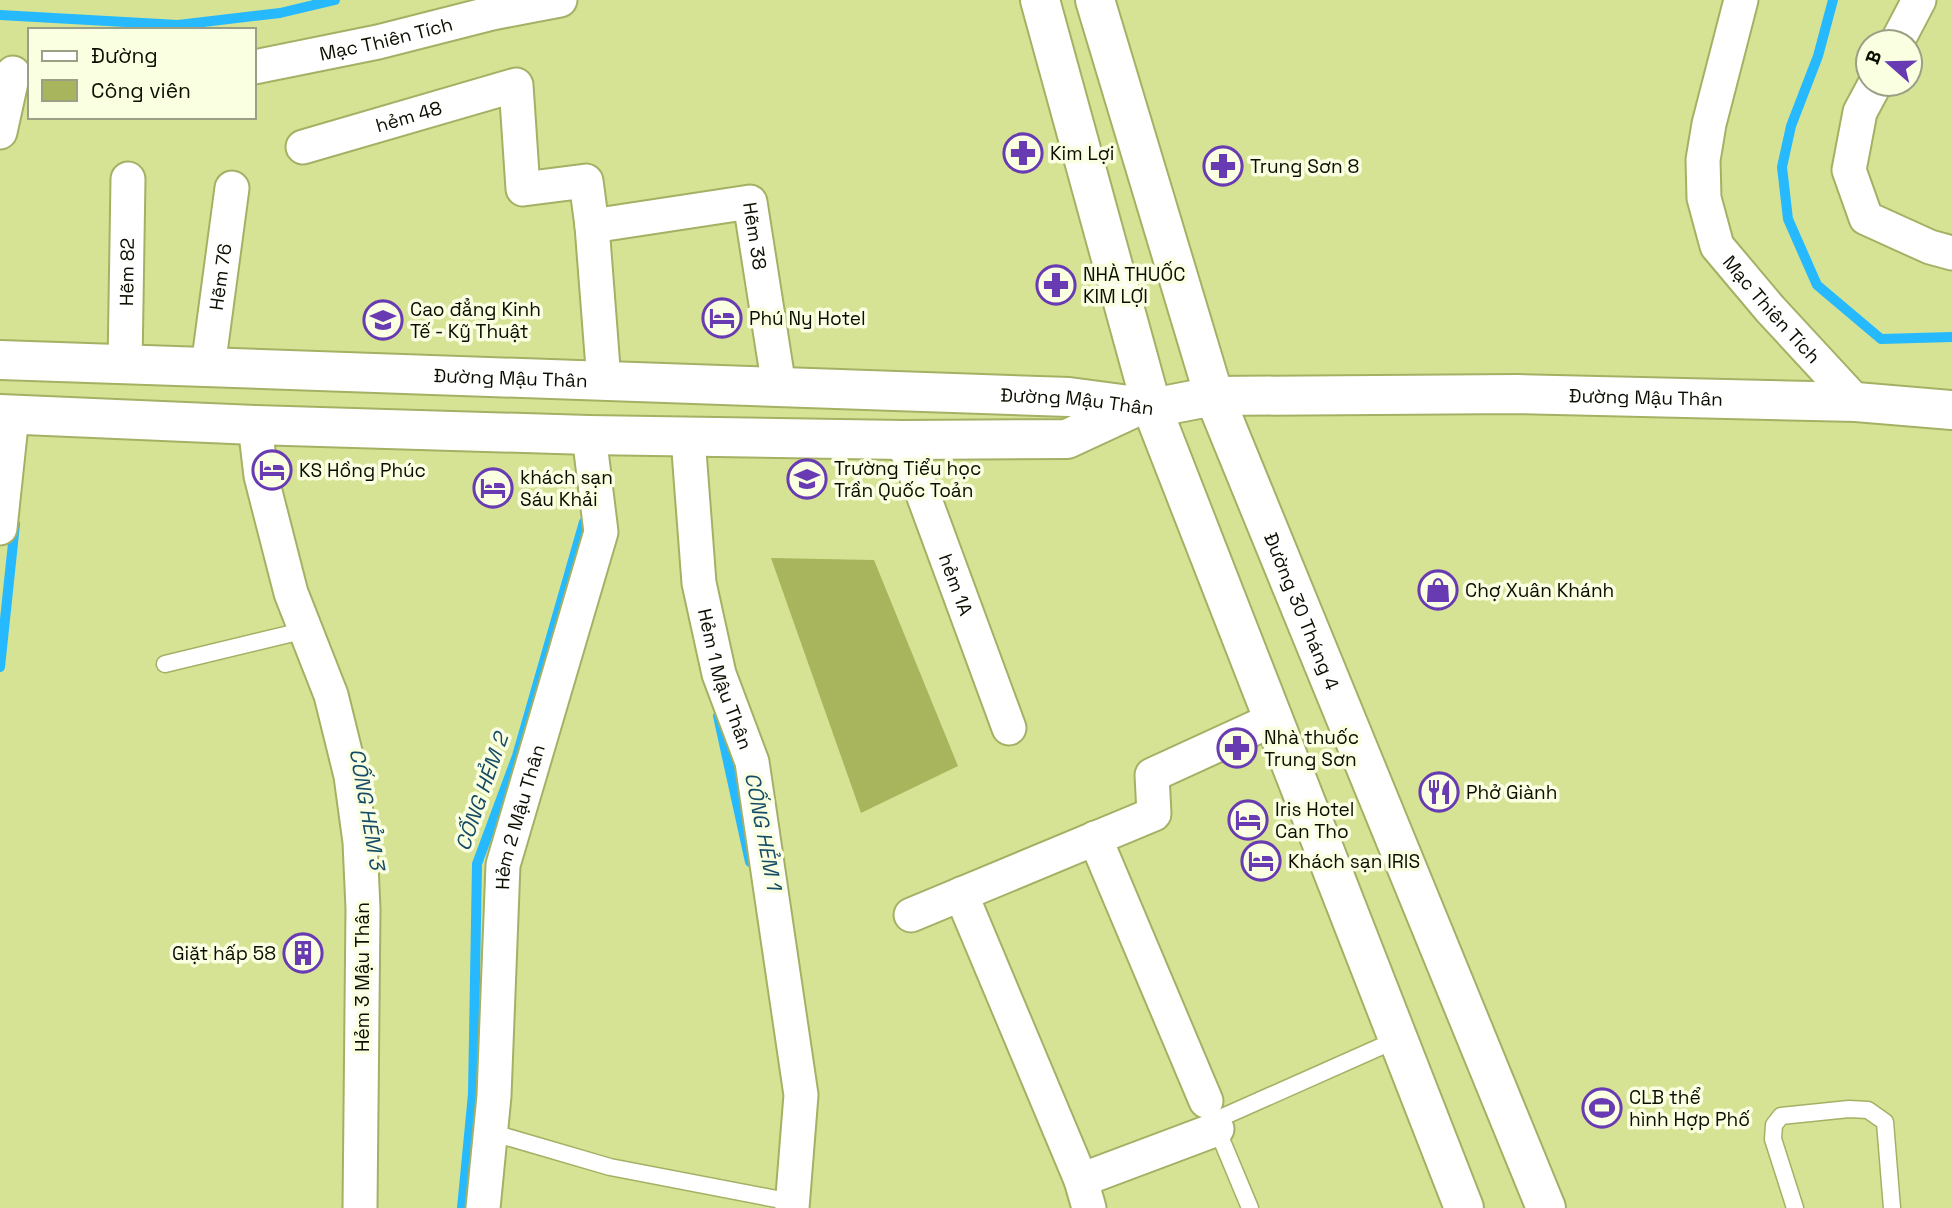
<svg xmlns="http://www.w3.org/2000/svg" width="1952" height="1208" viewBox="0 0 1952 1208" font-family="'Space Grotesk',sans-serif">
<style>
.green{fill:#a8b55c}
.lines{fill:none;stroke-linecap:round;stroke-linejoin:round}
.stream{stroke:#26b9fe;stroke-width:10}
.service-casing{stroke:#a5b064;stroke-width:19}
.minor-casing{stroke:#a5b064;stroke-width:37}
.tertiary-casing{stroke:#a5b064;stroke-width:42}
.secondary-casing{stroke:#a5b064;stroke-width:42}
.primary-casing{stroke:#a5b064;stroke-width:42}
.service{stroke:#fff;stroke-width:16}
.minor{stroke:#fff;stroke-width:33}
.tertiary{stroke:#fff;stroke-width:38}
.secondary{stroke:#fff;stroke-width:38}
.primary{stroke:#fff;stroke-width:38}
.labels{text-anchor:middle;stroke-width:7;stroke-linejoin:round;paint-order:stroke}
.street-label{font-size:19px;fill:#0c0e00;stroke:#f9ffe0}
.poi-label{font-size:19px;fill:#0c0e00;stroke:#f9ffe0;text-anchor:start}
.water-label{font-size:21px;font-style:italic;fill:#154b67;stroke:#f9ffe0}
</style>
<rect width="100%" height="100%" fill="#d6e395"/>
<!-- green -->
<path class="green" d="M771,558l103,2 84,206 -97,47z"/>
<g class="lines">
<!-- stream -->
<path class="stream" d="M1833,0l-15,56 -27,70 -9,41 6,52 29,66 64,54 71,-2
M0,15l178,10 102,-12 55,-13
M0,667l15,-143
M718,716l32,146
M462,1208l11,-114 4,-230 40,-108 67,-234"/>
<!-- service casing -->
<g class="service-casing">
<path id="service" d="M165,664l141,-34
M490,1132l120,35 182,35
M1250,1208l-33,-79 1,-10 180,-80
M1795,1208l-22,-69 1,-14 7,-9 68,-7 19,1 17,12 7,86"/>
</g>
<!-- minor casing -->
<g class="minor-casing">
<g id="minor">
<path id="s1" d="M1741,0l-32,124 -6,36 1,38 13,48 53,63 86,93"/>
<path d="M1897,42l22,-42"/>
<path id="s2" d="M254,67l124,-25 114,-29 68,-13"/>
<path d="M1875,84l-15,28 -11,58 17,48 64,29 22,6"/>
<path d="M0,132l13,-59"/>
<path id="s3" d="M303,147l213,-62 7,104 63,-8 6,45 12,155"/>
<path id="s4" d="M592,226l158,-24 29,185"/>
<path id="s5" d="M125,365l3,-186"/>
<path id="s6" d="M208,367l24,-179"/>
<path d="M255,425l6,51 30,117 40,102 20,81 9,66 3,67 -3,299"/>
<path id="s7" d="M688,438l11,145 20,91 33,88 49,333 -9,113"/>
<path id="s8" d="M903,440l106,288"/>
<path d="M0,528l12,-113"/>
<path d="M1095,838l111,263"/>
<path d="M961,894l120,286"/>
<path d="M911,915l243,-101 -2,-39 120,-55"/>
<path id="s9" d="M483,1208l11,-112 9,-231 98,-333 -12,-97"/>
<path d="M1089,1208l-8,-28 136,-51"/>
</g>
</g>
<!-- tertiary casing -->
<g class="tertiary-casing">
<g id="tertiary">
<path id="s10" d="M1214,396l304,-2 338,8 96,8"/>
</g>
</g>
<!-- secondary casing -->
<g class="secondary-casing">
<g id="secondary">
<path id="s11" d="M0,360l1069,37 83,11"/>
<path d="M0,414l255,11 334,10 314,5 164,-1 69,-32"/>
</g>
</g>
<!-- primary casing -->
<g class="primary-casing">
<g id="primary">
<path d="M1040,0l112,408 312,800"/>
<path id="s12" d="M1095,0l119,396 332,812"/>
<path d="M1152,408l62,-12"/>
</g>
</g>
<!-- service -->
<use href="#service" class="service"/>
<!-- minor -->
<use href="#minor" class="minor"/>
<!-- tertiary -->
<use href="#tertiary" class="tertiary"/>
<!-- secondary -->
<use href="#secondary" class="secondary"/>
<!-- primary -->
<use href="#primary" class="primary"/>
</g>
<!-- icons -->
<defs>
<g id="pharmacy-ring" transform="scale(2.0125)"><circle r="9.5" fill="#f9ffe0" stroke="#683bb3" stroke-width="1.5"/><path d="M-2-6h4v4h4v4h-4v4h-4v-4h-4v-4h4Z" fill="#683bb3"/></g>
<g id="hotel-ring" transform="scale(2.0125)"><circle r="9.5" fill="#f9ffe0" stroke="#683bb3" stroke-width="1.5"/><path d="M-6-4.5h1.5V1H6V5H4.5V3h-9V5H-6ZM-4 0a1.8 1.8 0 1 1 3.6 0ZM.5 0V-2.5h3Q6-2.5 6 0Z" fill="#683bb3"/></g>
<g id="school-ring" transform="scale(2.0125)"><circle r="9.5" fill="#f9ffe0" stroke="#683bb3" stroke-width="1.5"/><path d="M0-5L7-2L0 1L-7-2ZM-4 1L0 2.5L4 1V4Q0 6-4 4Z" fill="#683bb3"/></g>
<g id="shop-ring" transform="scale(2.0125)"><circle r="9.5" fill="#f9ffe0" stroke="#683bb3" stroke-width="1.5"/><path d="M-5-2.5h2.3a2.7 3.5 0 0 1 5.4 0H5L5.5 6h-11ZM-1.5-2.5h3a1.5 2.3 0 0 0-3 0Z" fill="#683bb3"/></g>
<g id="restaurant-ring" transform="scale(2.0125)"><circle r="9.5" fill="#f9ffe0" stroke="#683bb3" stroke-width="1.5"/><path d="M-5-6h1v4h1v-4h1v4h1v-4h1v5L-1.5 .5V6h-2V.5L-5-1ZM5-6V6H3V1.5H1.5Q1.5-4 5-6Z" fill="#683bb3"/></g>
<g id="building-ring" transform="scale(2.0125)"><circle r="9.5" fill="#f9ffe0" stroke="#683bb3" stroke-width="1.5"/><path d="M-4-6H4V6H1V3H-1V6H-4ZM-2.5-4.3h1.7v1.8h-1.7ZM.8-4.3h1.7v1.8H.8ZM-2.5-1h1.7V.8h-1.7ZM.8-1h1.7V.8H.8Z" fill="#683bb3"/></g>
<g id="stadium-ring" transform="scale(2.0125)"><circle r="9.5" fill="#f9ffe0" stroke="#683bb3" stroke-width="1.5"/><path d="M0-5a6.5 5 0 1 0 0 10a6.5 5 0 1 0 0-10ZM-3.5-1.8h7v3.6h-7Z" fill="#683bb3"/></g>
</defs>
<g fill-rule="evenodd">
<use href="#pharmacy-ring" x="1023" y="153"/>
<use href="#pharmacy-ring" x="1223" y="166"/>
<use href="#pharmacy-ring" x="1056" y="285"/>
<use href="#hotel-ring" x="722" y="318"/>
<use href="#school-ring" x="383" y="320"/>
<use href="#hotel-ring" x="272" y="470"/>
<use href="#school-ring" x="807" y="479"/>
<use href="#hotel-ring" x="493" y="488"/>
<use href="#shop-ring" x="1438" y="590"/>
<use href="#pharmacy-ring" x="1237" y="748"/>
<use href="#restaurant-ring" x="1439" y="792"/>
<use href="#hotel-ring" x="1248" y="820"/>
<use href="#hotel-ring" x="1261" y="861"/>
<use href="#building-ring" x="303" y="953"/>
<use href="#stadium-ring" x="1602" y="1108"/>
</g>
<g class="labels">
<!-- street labels -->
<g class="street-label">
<text dy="7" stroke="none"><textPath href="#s2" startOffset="135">Mạc Thiên Tích</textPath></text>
<text dy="7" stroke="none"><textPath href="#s3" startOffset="110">hẻm 48</textPath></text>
<text dy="7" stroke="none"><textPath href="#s4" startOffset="194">Hẽm 38</textPath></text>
<text dy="7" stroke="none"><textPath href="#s5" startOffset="93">Hẽm 82</textPath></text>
<text dy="7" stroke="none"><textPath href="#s6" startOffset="91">Hẽm 76</textPath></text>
<text dy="7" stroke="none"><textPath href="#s1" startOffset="336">Mạc Thiên Tích</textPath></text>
<text dy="7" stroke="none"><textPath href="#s11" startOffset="511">Đường Mậu Thân</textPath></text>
<text dy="7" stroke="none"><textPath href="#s10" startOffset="432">Đường Mậu Thân</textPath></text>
<text dy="7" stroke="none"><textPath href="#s11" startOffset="1078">Đường Mậu Thân</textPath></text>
<text dy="7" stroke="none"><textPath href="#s8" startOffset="154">hẻm 1A</textPath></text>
<text dy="7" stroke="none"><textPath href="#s12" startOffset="646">Đường 30 Tháng 4</textPath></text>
<text dy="7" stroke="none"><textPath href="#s7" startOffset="245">Hẻm 1 Mậu Thân</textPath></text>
<text dy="7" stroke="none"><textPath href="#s9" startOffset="394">Hẻm 2 Mậu Thân</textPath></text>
<text transform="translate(362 977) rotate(-90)" y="7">Hẻm 3 Mậu Thân</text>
</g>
<!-- poi labels -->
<g class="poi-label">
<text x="1050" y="160">Kim Lợi</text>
<text x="1250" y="173">Trung Sơn 8</text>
<text x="1083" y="281">NHÀ THUỐC<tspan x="1083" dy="22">KIM LỢI</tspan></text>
<text x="410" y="316">Cao đẳng Kinh<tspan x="410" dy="22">Tế - Kỹ Thuật</tspan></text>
<text x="749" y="325">Phú Ny Hotel</text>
<text x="834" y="475">Trường Tiểu học<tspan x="834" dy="22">Trần Quốc Toản</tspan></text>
<text x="299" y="477">KS Hồng Phúc</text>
<text x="520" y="484">khách sạn<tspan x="520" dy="22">Sáu Khải</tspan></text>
<text x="1465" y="597">Chợ Xuân Khánh</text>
<text x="1264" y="744">Nhà thuốc<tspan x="1264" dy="22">Trung Sơn</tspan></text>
<text x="1466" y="799">Phở Giành</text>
<text x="1275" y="816">Iris Hotel<tspan x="1275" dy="22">Can Tho</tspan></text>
<text x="1288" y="868">Khách sạn IRIS</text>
<text x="276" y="960" text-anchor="end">Giặt hấp 58</text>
<text x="1629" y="1104">CLB thể<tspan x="1629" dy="22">hình Hợp Phố</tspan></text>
</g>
<!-- water labels -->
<g class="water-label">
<text transform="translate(482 792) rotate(-71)" y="7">CỐNG HẺM 2</text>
<text transform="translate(367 809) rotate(80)" y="7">CỐNG HẺM 3</text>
<text transform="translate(763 831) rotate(79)" y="7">CỐNG HẺM 1</text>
</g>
</g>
<!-- legend -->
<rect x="28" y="28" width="228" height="91" fill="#f9ffe0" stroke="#9a9f86" stroke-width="2"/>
<rect x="42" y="51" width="35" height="10" fill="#ffffff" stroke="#9a9f86" stroke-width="2"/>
<text x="91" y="63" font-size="21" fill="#0c0e00">Đường</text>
<rect x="42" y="80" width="35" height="21" fill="#a8b55c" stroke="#9a9f86" stroke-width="2"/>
<text x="91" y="98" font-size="21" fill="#0c0e00">Công viên</text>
<!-- north arrow -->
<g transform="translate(1889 63) rotate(290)"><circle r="33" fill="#f9ffe0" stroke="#9a9f86" stroke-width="2"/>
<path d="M0-5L12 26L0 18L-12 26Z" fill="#683bb3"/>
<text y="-10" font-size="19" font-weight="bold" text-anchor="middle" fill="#0c0e00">B</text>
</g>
</svg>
